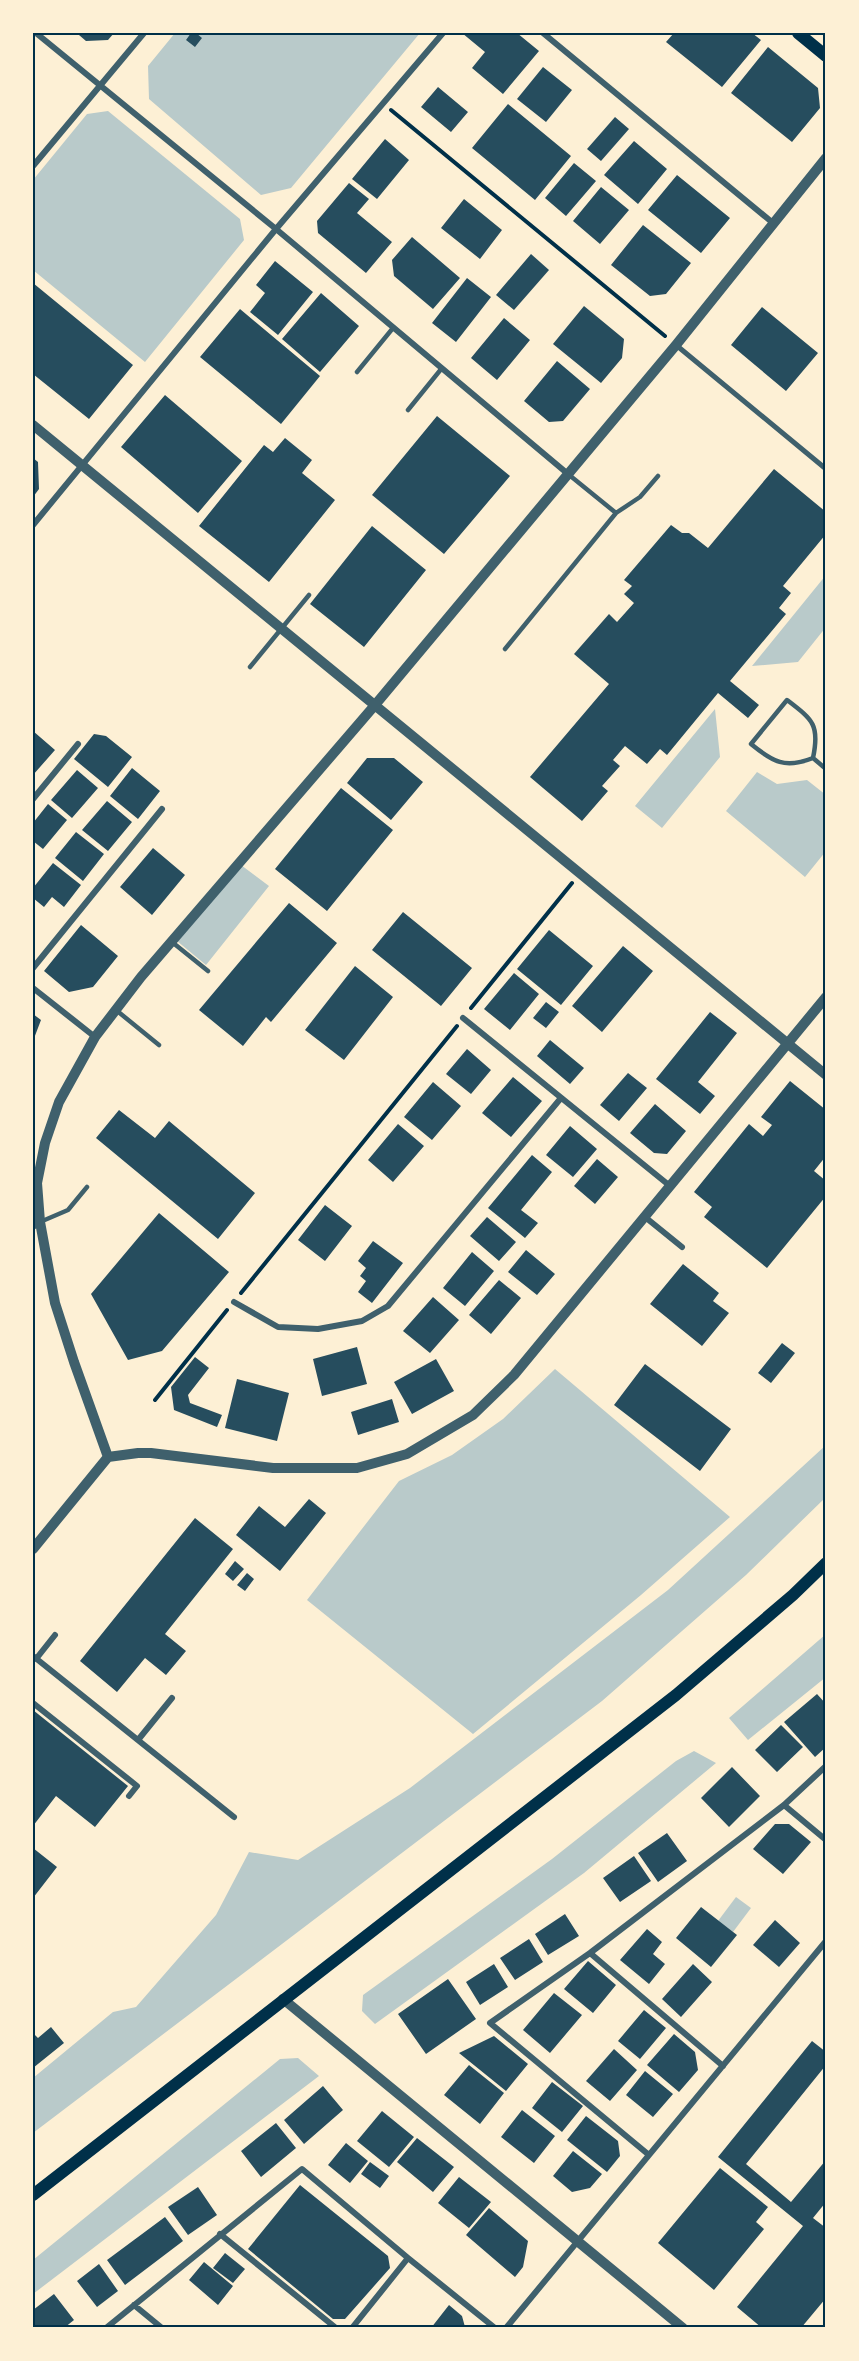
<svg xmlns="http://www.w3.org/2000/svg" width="859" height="2361" viewBox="0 0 859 2361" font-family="Poppins,sans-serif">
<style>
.green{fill:#b9caca}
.building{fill:#264d5e}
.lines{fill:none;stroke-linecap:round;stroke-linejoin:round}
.path{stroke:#003049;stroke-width:4}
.service{stroke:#3f606c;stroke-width:4.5}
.pedestrian{stroke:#3f606c;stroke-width:5}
.minor{stroke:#3f606c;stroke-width:6}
.tertiary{stroke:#3f606c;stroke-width:10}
.secondary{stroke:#003049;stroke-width:12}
.neatline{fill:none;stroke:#003049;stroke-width:2}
</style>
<rect width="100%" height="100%" fill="#fdf0d5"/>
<!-- green -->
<path class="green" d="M175,33h245l-129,155 -30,7 -112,-96 -1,-33z
M108,111l132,108 4,21 -99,122 -112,-92v-90l54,-66z
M826,575v52l-28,35 -46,4z
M715,709l5,48 -58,71 -27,-22z
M757,772l20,12 30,-4 19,15v56l-21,26 -79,-66z
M241,865l28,21 -63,79 -29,-24z
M555,1369l175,148 -89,78 -168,139 -166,-134 92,-119 53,-26 51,-36z
M826,1445v52l-80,78 -144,126 -569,432v-55l80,-66 23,-5 80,-92 33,-63 49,8 112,-72 258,-198z
M826,1634v43l-78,63 -19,-22z
M694,1751l22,12 -132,110 -209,151 -13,-13 1,-16 189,-136 124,-98z
M736,1897l15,11 -18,24 -15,-11z
M298,2058l21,18 -286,218v-34l247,-201z"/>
<!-- building -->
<path class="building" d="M81,33h33l-6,7 -22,1 -7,-6z
M191,33h5l6,5 -7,9 -9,-7z
M462,33h55l22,18 -36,43 -31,-26 13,-16z
M674,33h78l9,7 -39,47 -56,-45z
M768,47l50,41 2,20 -28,34 -61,-49z
M543,67l29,23 -26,32 -29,-23z
M438,87l30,25 -17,20 -30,-25z
M508,104l63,52 -36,44 -63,-52z
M615,117l14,12 -28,32 -14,-12z
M385,139l24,21 -32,39 -25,-20z
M634,141l33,28 -29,35 -34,-29z
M574,163l22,18 -30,35 -21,-18z
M677,175l53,43 -29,35 -53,-43z
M349,183l20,16 -12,14 35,29 -26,31 -48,-40 -1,-12z
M601,187l28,23 -29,34 -27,-23z
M464,199l38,31 -22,29 -39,-31z
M643,225l48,38 -25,31 -16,2 -39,-31z
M412,237l48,41 -27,31 -39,-33 -2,-16z
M531,254l18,16 -35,40 -18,-15z
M275,261l38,31 -35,43 -28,-23 15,-19 -9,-8z
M467,278l24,19 -35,45 -24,-19z
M33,283l100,82 -44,54 -56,-45z
M321,293l38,33 -39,46 -38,-33z
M584,306l40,33 -2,19 -21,25 -48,-39z
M762,307l56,46 -32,38 -55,-46z
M240,309l80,67 -39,48 -81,-67z
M504,318l26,22 -33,40 -26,-22z
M557,361l33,28 -27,32 -14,1 -25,-21z
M165,395l77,66 -44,52 -77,-66z
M437,416l73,60 -66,78 -72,-59z
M285,438l27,22 -10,13 33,27 -66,82 -70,-56 65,-81 9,7z
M33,458l5,4 1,27 -6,8z
M774,469l52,43v22l-43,52 8,7 -12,15 7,6 -56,67 29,24 -11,13 -30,-25 -51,62 -7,-6 -13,15 -22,-18 -12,14 7,6 -18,20 6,5 -26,30 -52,-44 79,-93 -35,-30 35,-40 8,8 17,-19 -10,-9 8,-8 -8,-6 47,-55 11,8h7l19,15z
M372,526l54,44 -62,77 -54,-43z
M33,731l22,19 -22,25z
M94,734l12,2 26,21 -24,30 -34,-28z
M367,758h27l29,24 -32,38 -44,-37z
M132,768l28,23 -22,28 -28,-23z
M77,770l21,18 -26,30 -21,-18z
M341,788l52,42 -66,81 -52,-42z
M107,801l25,21 -24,29 -26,-21z
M48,804l19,16 -24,29 -10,-8v-18z
M76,832l28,22 -21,27 -28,-23z
M153,848l32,27 -33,40 -32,-28z
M53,863l28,22 -17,22 -12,-10 -8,10 -11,-9v-10z
M289,903l48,40 -66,79 -5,-5 -23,29 -44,-36z
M403,912l69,56 -31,38 -69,-56z
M81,925l37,31 -25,31 -24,5 -25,-21z
M549,930l44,36 -32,39 -44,-36z
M623,946l30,25 -51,61 -30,-26z
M355,966l38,31 -49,63 -39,-30z
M514,973l25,21 -29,36 -26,-21z
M546,1002l13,10 -13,16 -13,-10z
M710,1012l27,21 -39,49 17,14 -15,18 -44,-35z
M33,1014l8,6 -8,21z
M550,1040l34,28 -14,16 -33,-28z
M467,1049l24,21 -20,24 -25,-20z
M628,1073l19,15 -28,33 -19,-16z
M513,1077l29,24 -31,36 -29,-24z
M790,1081l36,29v46l-12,15 12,10v15l-59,72 -63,-51 8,-10 -18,-15 55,-68 14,12 9,-11 -11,-8z
M433,1082l28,24 -29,34 -28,-23z
M655,1104l31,27 -19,23 -13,-1 -24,-20z
M119,1110l36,28 14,-17 86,72 -37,46 -122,-101z
M398,1124l26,22 -31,36 -25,-22z
M570,1126l27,23 -24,28 -27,-22z
M532,1155l20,17 -31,38 17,13 -13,15 -37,-30z
M597,1159l21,18 -23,27 -21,-18z
M325,1205l27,21 -27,35 -27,-21z
M159,1213l70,59 -67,79 -34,9 -37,-66z
M487,1217l29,25 -17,19 -29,-25z
M373,1241l30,22 -31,40 -14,-11 8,-11 -6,-5 6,-8 -8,-7z
M526,1250l29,24 -18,21 -29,-23z
M472,1252l22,19 -29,35 -22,-18z
M683,1264l36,29 -6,8 16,12 -27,33 -52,-42z
M499,1280l22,18 -30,36 -22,-19z
M433,1297l26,23 -29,33 -27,-22z
M782,1343l13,10 -24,30 -13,-10z
M357,1347l10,37 -45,12 -9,-37z
M195,1357l14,11 -21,27 2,8 32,12 -5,12 -43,-17 -3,-23z
M436,1359l18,32 -42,23 -18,-32z
M645,1364l86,65 -31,42 -86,-66z
M237,1379l52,14 -12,48 -52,-13z
M392,1399l7,23 -41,13 -7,-23z
M309,1499l17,14 -46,58 -44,-36 23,-29 26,21z
M195,1518l38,31 -68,85 21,17 -20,24 -21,-17 -28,34 -37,-31z
M235,1561l9,8 -11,12 -8,-7z
M247,1573l7,6 -9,12 -8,-6z
M817,1694l9,10v43l-11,10 -31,-35z
M33,1710l95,76 -33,41 -39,-31 -23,30z
M781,1725l22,22 -26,25 -22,-22z
M732,1767l28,29 -31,31 -28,-29z
M775,1824h14l22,18 -28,32 -30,-25z
M667,1833l20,28 -29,21 -20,-29z
M33,1848l24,19 -24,31z
M634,1856l17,25 -31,21 -17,-24z
M701,1907l36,28 -26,32 -35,-29z
M565,1914l14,22 -31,19 -13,-21z
M775,1920l25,23 -21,24 -26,-22z
M647,1929l15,13 -9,12 12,10 -16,20 -29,-24z
M529,1939l14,23 -28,18 -15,-22z
M588,1961l28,24 -23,28 -29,-24z
M494,1964l14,23 -28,18 -14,-23z
M693,1964l19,18 -31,35 -19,-18z
M448,1979l28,40 -50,35 -28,-40z
M554,1993l28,22 -32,38 -27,-23z
M644,2010l22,18 -26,31 -22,-18z
M51,2027l13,16 -31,25v-35l5,5z
M674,2034l21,18 3,18 -19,22 -32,-27z
M494,2036l34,28 -22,27 -47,-38z
M812,2041l14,11v13l-80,99 45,38 35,-42v42l-13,16 13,10v70l-25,30h-39l-25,-21 66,-81 -85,-69z
M614,2049l23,21 -27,31 -24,-20z
M469,2065l35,28 -24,31 -36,-29z
M645,2071l28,23 -20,23 -27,-22z
M552,2082l31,24 -21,26 -30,-24z
M323,2086l20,24 -39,34 -20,-24z
M522,2110l33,26 -21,27 -33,-26z
M382,2111l32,26 -25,30 -32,-26z
M586,2116l32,25 2,15 -13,16 -40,-32z
M276,2123l20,25 -35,29 -20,-26z
M417,2138l37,29 -21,25 -36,-30z
M346,2143l22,18 -18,22 -22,-18z
M573,2151l29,23 -12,14 -18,4 -19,-16z
M370,2162l19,14 -9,12 -19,-14z
M720,2168l48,39 -12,15 8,7 -50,61 -56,-47z
M459,2177l32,25 -22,26 -31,-25z
M300,2185l88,71 2,12 -45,51h-12l-85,-70z
M198,2187l19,28 -29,20 -20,-28z
M489,2208l39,33 -5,26 -8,10 -49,-42z
M165,2217l18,24 -58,44 -18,-25z
M225,2253l20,16 -12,14 -20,-15z
M204,2262l29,24 -15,19 -29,-25z
M99,2264l19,27 -21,16 -20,-26z
M54,2294l20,26 -10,8h-31v-18z
M449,2305l13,11 3,11 -34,1z"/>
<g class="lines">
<!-- path -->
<path class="path" d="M391,110l274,226
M471,1008l101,-125
M241,1293l216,-267
M155,1400l72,-90"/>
<!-- service -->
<path class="service" d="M357,372l36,-44
M408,410l34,-42
M568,474l48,39 24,-16 18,-21
M505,649l111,-136
M250,667l59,-72
M813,758c-28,11 -40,4 -62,-14l36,-44c26,20 33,25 26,58l13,11
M172,942l36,29
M116,1010l43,35
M33,1228l7,-6 28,-12 19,-23"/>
<!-- pedestrian -->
<path class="pedestrian" d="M676,345l150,124"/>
<!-- minor -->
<path class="minor" d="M36,33l240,196 292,245
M543,33l230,190
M33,166l111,-133
M33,525l243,-296 167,-196
M33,799l45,-55
M33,968l129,-159
M33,988l62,49
M463,1018l207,168
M645,1217l37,30
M234,1302l44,25 40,2 44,-8 26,-15 173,-208
M33,1656l201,161
M36,1659l19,-24
M33,1703l104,83 -8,10
M138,1740l34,-42
M784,1805l42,35
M590,1953l133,113
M649,2155l-159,-132 100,-70 194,-148 42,-39
M220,2234l116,94
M134,2305l28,23
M106,2328l196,-159 106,89 87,70
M352,2328l56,-70
M506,2328l320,-387"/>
<!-- tertiary -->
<path class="tertiary" d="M33,425l793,650
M108,1457l30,-4h13l122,15h84l50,-14 66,-39 41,-40 312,-378
M33,1549l75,-92 -34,-95 -19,-59 -15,-81 -3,-39 8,-40 14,-41 36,-65 46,-60 234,-272 301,-360 150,-187
M283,1999l400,329"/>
<!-- secondary -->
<path class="secondary" d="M798,33l28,23
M33,2195l643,-500 117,-100 33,-32"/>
</g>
<!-- border -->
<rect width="859" height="2361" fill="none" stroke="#fdf0d5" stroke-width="69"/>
<rect x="34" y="34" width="790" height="2292" class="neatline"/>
</svg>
